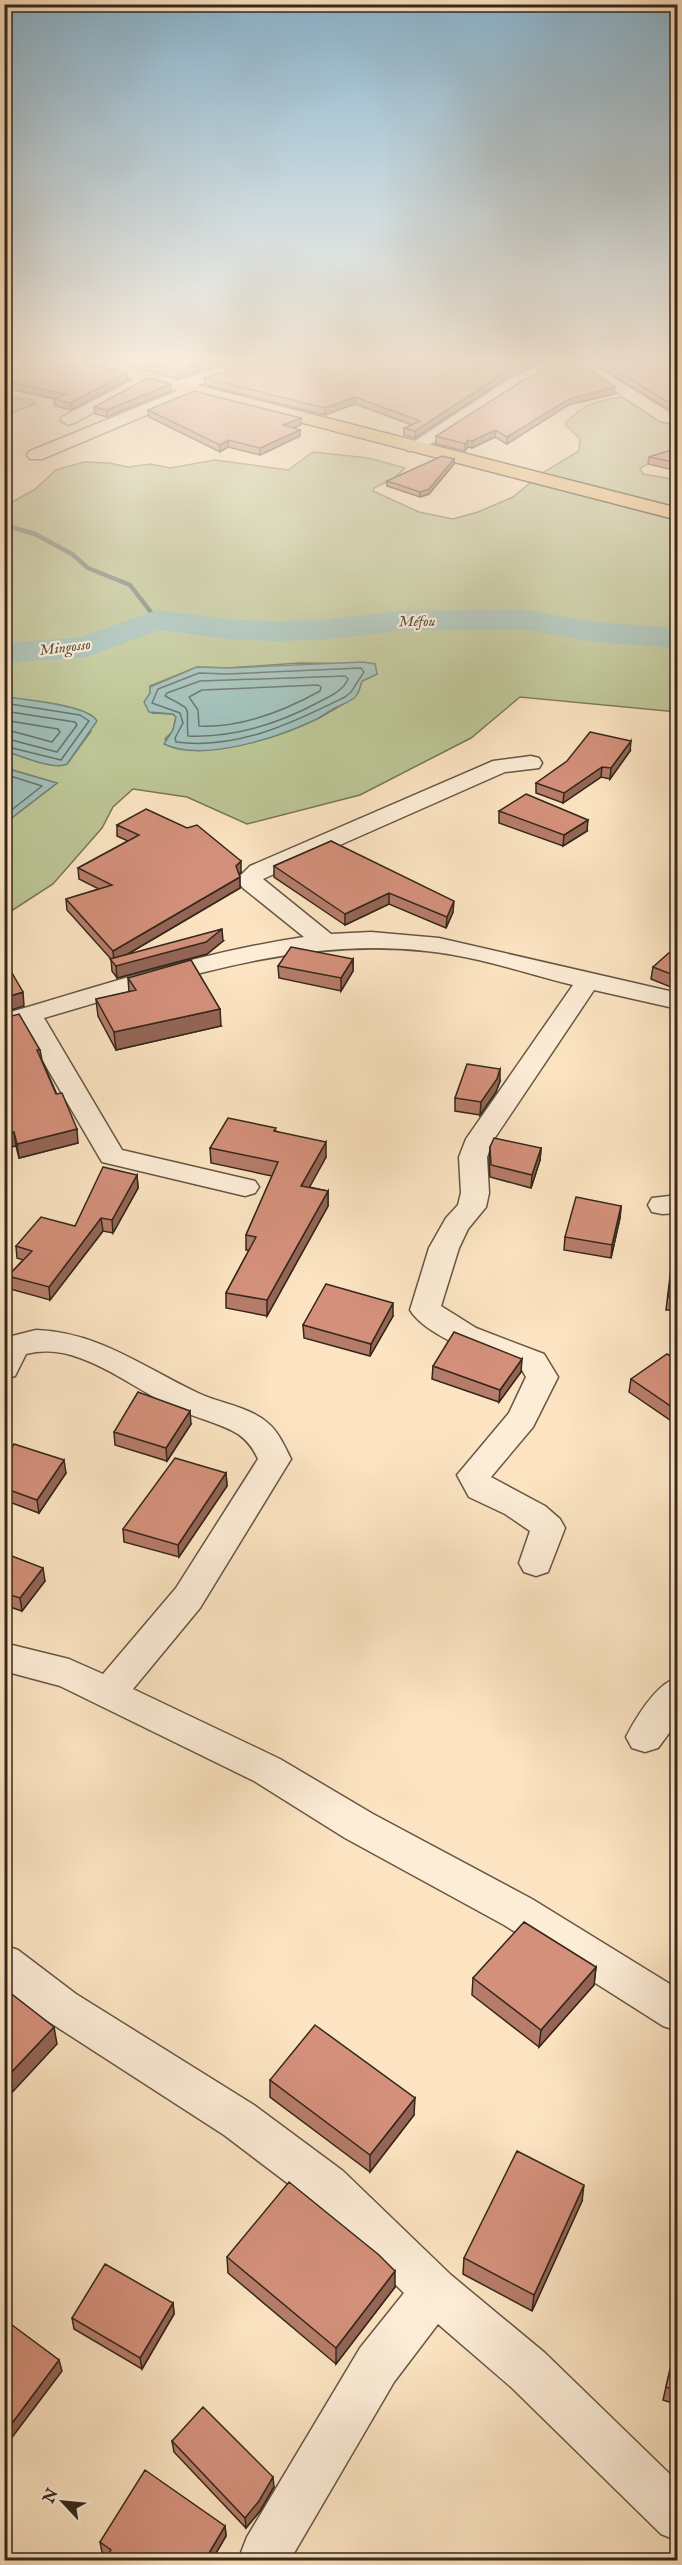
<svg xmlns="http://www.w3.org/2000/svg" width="682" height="2565" viewBox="0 0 682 2565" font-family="'IM FELL English',serif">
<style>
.green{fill:#bcc595;stroke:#787658;stroke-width:1.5;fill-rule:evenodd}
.water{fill:#a0beb7;stroke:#758279;stroke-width:1.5}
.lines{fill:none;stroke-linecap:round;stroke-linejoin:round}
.shore{stroke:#6a7269;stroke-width:1.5}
.stream{stroke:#758279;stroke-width:4.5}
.river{fill:#a0beb7;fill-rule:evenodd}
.minor-casing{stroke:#665645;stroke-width:3}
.major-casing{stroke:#34271b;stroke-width:3}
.minor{fill:#fdedd7;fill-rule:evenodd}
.major{fill:#eec281;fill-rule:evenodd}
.wall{fill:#b67c6a;stroke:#34271b;stroke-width:1.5}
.shaded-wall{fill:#946556;stroke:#34271b;stroke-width:1.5}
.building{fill:#d4907b;stroke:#34271b;stroke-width:1.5}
.labels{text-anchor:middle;stroke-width:4.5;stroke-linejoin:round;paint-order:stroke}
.far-water-label{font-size:15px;font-style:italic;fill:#54544a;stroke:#fdedd7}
</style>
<rect width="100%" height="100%" fill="#fce4c2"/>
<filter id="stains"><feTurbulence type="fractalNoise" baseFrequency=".00333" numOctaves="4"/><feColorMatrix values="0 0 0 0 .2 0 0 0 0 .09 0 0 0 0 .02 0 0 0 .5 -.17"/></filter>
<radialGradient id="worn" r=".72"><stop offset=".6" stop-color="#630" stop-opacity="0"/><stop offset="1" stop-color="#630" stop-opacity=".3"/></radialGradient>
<!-- green -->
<path class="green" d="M4,397l29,3 2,4 -26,10 -4,-1z
M615,398h13l49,32v20l-37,18 3,6 34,6v232l-157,-15 -49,41 -111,57 -113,29 -60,-27 -54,-8 -20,18 -11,21 -49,56 -48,31v-92l52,-40 -52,-15v-17l46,14 16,-1 24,-33 -50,-28 -36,-6v-191l29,-16 22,-20 28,-8 25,1 19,4 23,-3 19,4 45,-8 73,10 25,-18 56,6 36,10 -12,11 -19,9 -1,3 46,21 34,7 25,-7 35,-15 29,-24 37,-22 1,-12 -15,-15c16,-18 26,-21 50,-26zM299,663l76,1 2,10 -15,7 -4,12 -11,9 -28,16 -67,24 -33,7h-36l-18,-10 8,-8 3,-14 -3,-3 -21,-1 -7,-11 5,-9v-7l47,-19 31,1z"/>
<!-- water -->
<path class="water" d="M363,662l12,2 2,10 -15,7c-2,6 -3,13 -8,17 -5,4 -11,6 -17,9 -7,3 -13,8 -20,12 -37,18 -114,44 -153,25l9,-14 3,-13 -3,-3 -24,-2 -5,-10 6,-9v-6l47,-20 31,1z
M5,697c18,2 84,8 92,24l-30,43c-13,7 -48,-9 -62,-13z
M5,768l52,15 -52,40 -1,-55z"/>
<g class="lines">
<!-- shore -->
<path class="shore" d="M361,668l3,4 -13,20 -6,5c-54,26 -107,53 -169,45l-1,-4 8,-15 -3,-10 -28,-10 6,-14 41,-16 29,1z
M345,676l3,3c-5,12 -18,17 -29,23 -41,22 -84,36 -131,34 -3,-31 8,-24 -23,-40l2,-3 33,-12z
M318,685l3,2 -1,4c-36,20 -79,37 -121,35l-1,-16 -9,-13 13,-7z
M4,703l76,12 9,6 -28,39 -57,-14
M4,711l71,11 2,3 -20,27 -53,-14
M4,720l54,9 2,3 -8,10 -48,-13
M4,774l38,12 -38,30"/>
<!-- stream -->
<path class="stream" d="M4,525l31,9 37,20 16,14 42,17 27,35"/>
<!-- river -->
<path class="river" d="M522,609l72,13 84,6v20l-84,-6 -72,-13 -121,2 -81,9 -45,1 -40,-1 -75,-10 -74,27 -82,6v-20l77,-6 76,-27 78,10 40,1 45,-1 81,-9z"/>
<!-- minor casing -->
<g class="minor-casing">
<path id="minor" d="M237,362h23l-3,3 -60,20 6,4 -2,3 -159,67h-12l-3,-4 3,-4 150,-61 -7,-2 -2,-3 2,-3z
M545,362h19l-44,24 -100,65h-12l-2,-4 102,-67z
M571,362h18l81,51 8,1v10l-18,-3z
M148,372l8,5 -2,3 -80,43 -6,2 -8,-5 2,-3z
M531,756l8,2 3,5 -3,5 -34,4 -242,107 68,55 40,-2 68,6 239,55v16l-84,-19 -100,149 -7,18 2,36 -3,14 -18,22 -9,19 -18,58 35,22 68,26 14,23 -25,50 -42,50 54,29 15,13 5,9 -17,44 -12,4 -12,-4 -5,-9 11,-32 -25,-17 -36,-17 -12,-22 52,-62 17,-36 -4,-7c-31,-12 -95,-32 -112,-60l19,-62 17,-30 12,-13 3,-12 -2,-36 7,-18 107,-154c-48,-12 -97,-29 -147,-34 -132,-15 -257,31 -382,67l78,132 133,31 4,6 -4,6 -10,3 -143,-34 -80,-137 -18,5v-16c100,-29 197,-62 300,-77l-61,-49 -4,-5v-6l11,-11 243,-105z
M678,1195v18l-16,1 -10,-2 -4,-7 4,-7z
M36,1330c62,2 107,37 162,63 23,11 51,13 71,31 10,9 16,23 22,35l-91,149 -67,81 147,70 93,55 159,85 146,90v42l-15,-5 -159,-101 -159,-87 -91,-57 -194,-95 -56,-15v-28l65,16 34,15 73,-86 82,-129c-5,-11 -10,-18 -20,-25 -20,-12 -43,-16 -64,-26 -34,-17 -66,-42 -103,-53 -14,-4 -30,-5 -45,-1l-11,22 -11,3v-41z
M678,1677v44l-20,27 -13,4 -13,-4 -6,-11c11,-21 29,-52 52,-60z
M4,1945l14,5 58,44 178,111 89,66 108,104 94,78 133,129v59l-17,-7 -150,-147 -73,-63 -44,58 -104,178h-48l-2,-5 7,-18 113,-189 44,-55 -93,-92 -87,-66 -178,-115 -42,-32z"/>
</g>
<!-- major casing -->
<g class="major-casing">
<path id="major" d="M80,362h28l570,146v12l-595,-154z"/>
</g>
<!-- minor -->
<use href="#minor" class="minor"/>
<!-- major -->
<use href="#major" class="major"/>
</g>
<!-- wall -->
<path class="wall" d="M4,362l123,11 1,7 -57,30 -16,-4 -1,-7h1l-51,-11z
M116,362h115l-52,16z
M254,362h287l-34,16 -92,60 -11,-3v-7l8,-3 -57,-21 -30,11 -120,-30v-7z
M592,362h86v50l-7,-1z
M615,387l-1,7 -46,11 -61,39 -12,-7 -23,11 -4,-1 -3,4 -29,-7v-8z
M171,391l-64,26 -12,-3 -1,-7z
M148,410l153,15 -8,3 7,8 -40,19 -32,-8 -8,5 -71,-35z
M678,448v23l-30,-7 1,-7z
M454,459v5l-25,30 -9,3 -33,-11v-5z
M630,751l-20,28 -9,-2 -38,26 -27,-10v-10z
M499,811l88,20 -24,15 -64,-23z
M678,811v14h-4l2,-11z
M117,825l124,47 -2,2 1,14 -112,66 95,-13 -16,13 -90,24 -5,-7 -1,-12 -44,-49 -1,-11 33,-10 -20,-10 -1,-11 50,-27 -11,-5z
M331,841l122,71 -7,16 -57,-24 -44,21 -71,-48v-11z
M678,952v38l-27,-11 2,-12z
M353,959v12l-12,20 -62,-13 -1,-12z
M128,978l93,48 -105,24 -18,-34 -2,-17 33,-7z
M4,1018l36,32 2,10 36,83 -59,15 -3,-12 -12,2z
M500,1081l-4,11 -16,23 -25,-4v-13z
M276,1131l50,26 -17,30 19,4v15l-61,110 -41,-8v-15l23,-43h-3v-15l26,-59 -61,-13 -1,-15z
M490,1147l51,1 -1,12 -9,28 -41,-11 -1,-17z
M137,1175l1,13 -25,45 -10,-2 -53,69 -40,-11 -2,-13 15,-16 -6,-2 -1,-12 59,-20z
M621,1206l-1,12 -9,40 -47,-8 1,-13z
M678,1239v71h-12l7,-58z
M393,1316l-23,40 -66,-18 -1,-13z
M678,1360v59l-5,3 -44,-30 2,-13z
M433,1366l88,6 -22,30 -67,-23z
M191,1424l-24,37 -52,-16 -1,-13z
M4,1461l62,12 -27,40 -35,-13z
M226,1473l1,13 -48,71 -55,-15 -1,-13z
M4,1553l41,28 -23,30 -18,-6z
M596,1967l-2,18 -55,62 -67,-52 1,-17z
M270,2080l144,35 -44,57 -100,-75z
M582,2201l-50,110 -69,-37 1,-16z
M227,2257l168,30 -59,77 -108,-91z
M173,2303l1,11 -32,55 -68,-40 -2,-11z
M678,2335v70l-15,-5z
M172,2441l102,46 -14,24 -14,17 -72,-76z
M225,2526l1,10 -14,24h-108l3,-4 -5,-4 -2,-10z"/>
<!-- shaded-wall -->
<path class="shaded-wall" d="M209,362h22l-52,16 -1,-7z
M527,362h14l-34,16 -92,60v-7l92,-60z
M127,373l1,7 -57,30 -1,-7z
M171,384v7l-64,26v-7z
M615,387l-1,7 -46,11 -61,39v-7l62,-38z
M355,397v7l-30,11v-7z
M301,418v7l-18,6v-6z
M300,430v6l-40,19v-7z
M495,430v7l-23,11v-7z
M228,440v7l-8,5v-7z
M468,440v7l-3,4v-7z
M454,459v5l-25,30 -9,3v-5z
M631,741l-1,10 -20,28 1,-11z
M602,767l-1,10 -38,26 1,-10z
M588,820l-1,11 -24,15 1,-11z
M241,861v11l-4,5 -1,-11z
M240,877v11l-126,74 -1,-11z
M389,893v11l-44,21v-11z
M454,901l-1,11 -7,16 1,-11z
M222,929l1,12 -16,13 -90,24 -1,-12z
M353,959v12l-12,20v-13z
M23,992l1,14 -20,6v-14z
M220,1009l1,17 -105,24 -2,-18z
M500,1069v12l-4,11 -16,23 1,-13z
M77,1129l1,14 -59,15 -2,-14z
M14,1132l2,14 -12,2v-14z
M326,1142v15l-24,44 -1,-15z
M541,1148l-1,12 -9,28 1,-13z
M137,1175l1,13 -25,45 -1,-13z
M328,1191v15l-61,110v-16z
M621,1206l-1,12 -9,40 1,-13z
M101,1218l2,13 -53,69 -1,-13z
M393,1303v13l-23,40 1,-12z
M522,1359l-1,13 -22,30 1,-12z
M678,1407v12l-5,3 2,-13z
M190,1411l1,13 -24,37 -1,-13z
M64,1460l2,13 -27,40 -2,-13z
M226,1473l1,13 -48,71 -1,-12z
M43,1568l2,13 -23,30 -2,-13z
M596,1967l-2,18 -55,62 2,-17z
M54,2027l3,17 -53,57v-21z
M415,2098l-1,17 -44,57v-17z
M584,2185l-2,16 -50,110 2,-16z
M395,2271v16l-59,77v-16z
M173,2303l1,11 -32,55 -2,-11z
M59,2360l3,11 -58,77v-14z
M273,2477l1,10 -14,24 -14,17 -1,-10z
M225,2526l1,10 -14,24h-7z"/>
<!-- building -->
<path class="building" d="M4,362h79l44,11 -57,30 -16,-4 12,-5 -62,-13z
M142,362h67l-31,9z
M254,362h273l-20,9 -92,60 -11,-3 16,-7 -65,-24 -30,11 -120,-30z
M557,362h21l37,25 -46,12 -62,38 -12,-7 -23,11 -4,-1 -3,4 -29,-8 86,-55z
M603,362h75v43l-7,-1z
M148,378l23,6 -64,26 -13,-3z
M194,391l107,27 -18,7 17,5 -40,18 -32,-8 -8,5 -72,-35z
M678,448v15l-29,-6z
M442,456l12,3 -25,30 -9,3 -33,-11z
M590,732l41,9 -20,27 -9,-1 -38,26 -28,-10 31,-22z
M526,794l62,26 -24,15 -65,-24z
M146,809l41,19 10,-3 44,36 -5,5 4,11 -127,74 -47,-52 46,-14 -34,-17 61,-33 -22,-10z
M331,841l123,60 -7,16 -58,-24 -44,21 -71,-48z
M222,929l-16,13 -90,24 -6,-7z
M291,947l62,12 -12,19 -63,-12z
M672,950l6,2v25l-25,-10z
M191,960l29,49 -106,23 -18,-33 40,-9 -8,-12z
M8,966l15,26 -19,6v-31z
M19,1014l21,36h-3l19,44 6,-1 15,36 -60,15 -3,-12 -10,2v-30h3l-3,-4v-82z
M467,1064l33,5 -3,10 -16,23 -26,-4z
M228,1118l48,10 -2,3 52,11 -25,44 27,5 -61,109 -41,-7 30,-56 -10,-2 32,-73 -68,-14z
M494,1138l47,10 -9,27 -41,-10 -1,-18z
M103,1167l34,8 -25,45 -11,-2 -52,69 -41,-11 24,-25 -16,-5 25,-29 34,9z
M576,1197l45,9 -9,39 -47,-8z
M675,1239h3v59l-10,-1z
M326,1284l67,19 -22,41 -68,-19z
M454,1332l68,27 -22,31 -67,-24z
M667,1354l11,6v47l-3,2 -44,-30z
M138,1392l52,19 -24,37 -52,-16z
M14,1444l50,16 -27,40 -33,-12v-27z
M175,1458l51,15 -48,72 -55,-16z
M4,1553l39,15 -23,30 -16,-5z
M524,1922l72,45 -55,63 -68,-52z
M4,1988l50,39 -50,53z
M315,2025l100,73 -45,57 -100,-75z
M517,2151l67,34 -50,110 -70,-37z
M289,2182l90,73 16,16 -59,77 -109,-91z
M105,2264l68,39 -33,55 -68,-40z
M4,2319l55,41 -55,74z
M678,2336v55l-12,-4z
M203,2407l70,70 -14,24 -14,17 -73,-77z
M145,2470l80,56 -20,34h-101l7,-10 -11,-8z"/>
<!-- sky -->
<linearGradient id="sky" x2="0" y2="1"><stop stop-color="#8bb8d4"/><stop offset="0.5" stop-color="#fef3e4"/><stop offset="1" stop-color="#fef3e4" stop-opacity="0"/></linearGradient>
<rect width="682" height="721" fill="url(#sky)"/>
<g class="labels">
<!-- far-water labels -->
<g class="far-water-label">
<text transform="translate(417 621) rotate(-1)" y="5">Méfou</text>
<text transform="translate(65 647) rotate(-7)" y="5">Mingosso</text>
</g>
</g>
<!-- margin -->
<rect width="682" height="2565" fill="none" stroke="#fce4c2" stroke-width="24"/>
<rect x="6" y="6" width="670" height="2553" fill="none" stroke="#34271b" stroke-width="3"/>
<rect x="12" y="12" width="658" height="2541" fill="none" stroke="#34271b" stroke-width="1.5"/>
<!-- north arrow -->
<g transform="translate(63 2502) rotate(296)" stroke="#fdedd7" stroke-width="4.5" paint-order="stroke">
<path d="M0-4.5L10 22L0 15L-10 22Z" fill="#34271b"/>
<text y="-9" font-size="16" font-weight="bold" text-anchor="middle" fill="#34271b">N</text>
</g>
<rect width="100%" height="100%" filter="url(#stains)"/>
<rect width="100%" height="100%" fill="url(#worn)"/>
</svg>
